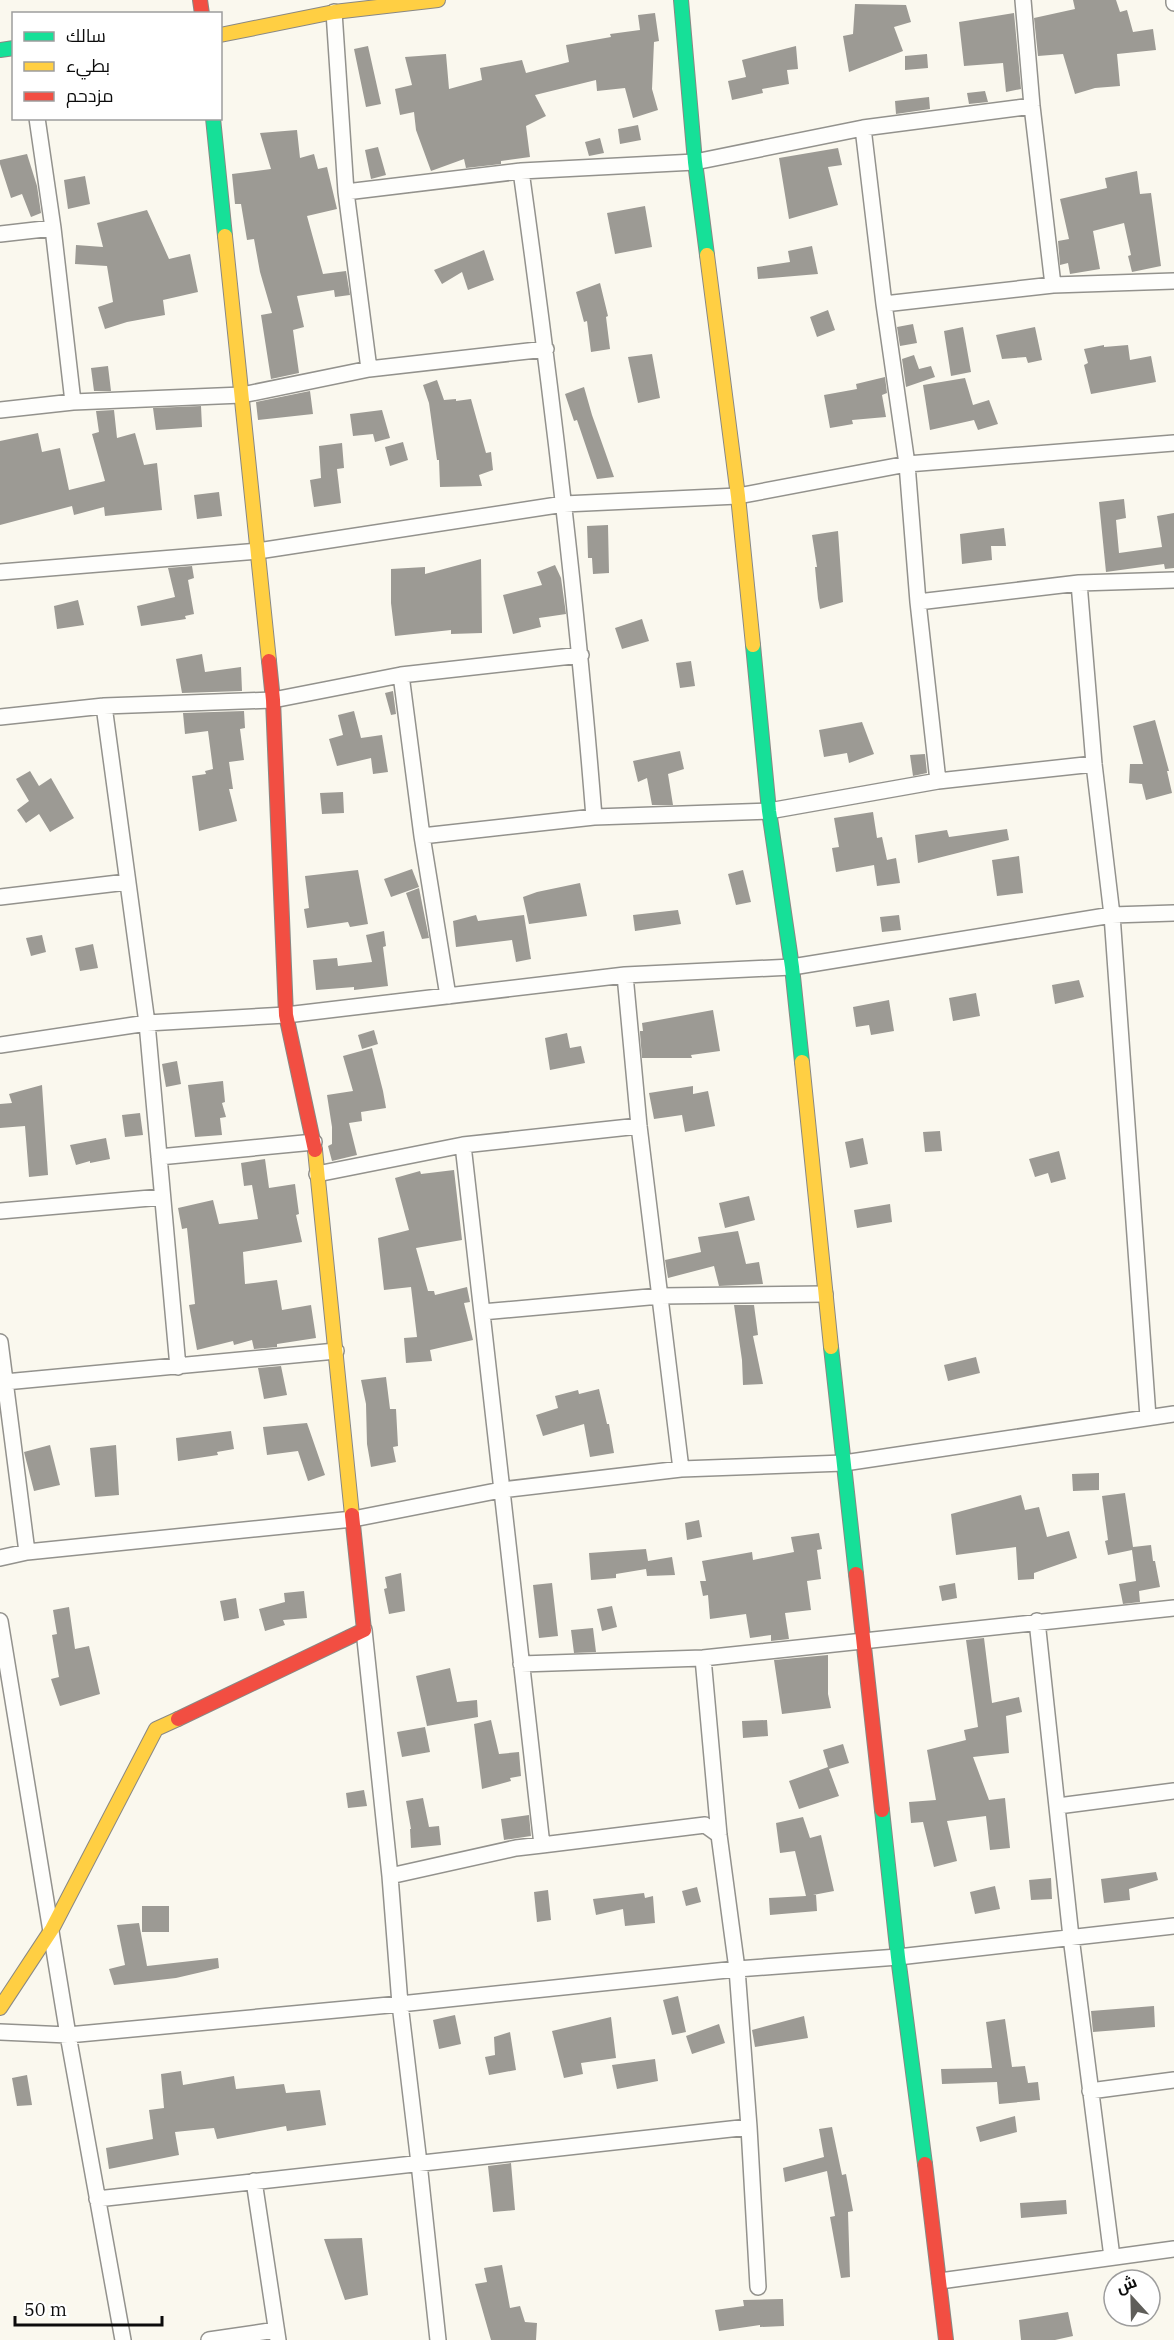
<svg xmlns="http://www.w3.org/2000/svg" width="1174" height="2340" viewBox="0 0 1174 2340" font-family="'IBM Plex Serif',Cairo,serif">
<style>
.building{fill:#9c9a94}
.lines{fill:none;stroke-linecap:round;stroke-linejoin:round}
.street-casing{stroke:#93928d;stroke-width:18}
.fast-casing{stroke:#898884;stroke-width:16}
.slow-casing{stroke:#898884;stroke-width:16}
.jam-casing{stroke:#898884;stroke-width:16}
.street{stroke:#fefefc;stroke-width:15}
.fast{stroke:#16e098;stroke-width:14}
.slow{stroke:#ffcf43;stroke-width:14}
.jam{stroke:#f24e42;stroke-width:14}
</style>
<rect width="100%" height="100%" fill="#faf8ee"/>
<!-- building -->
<path class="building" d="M1073,0h43l4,12 7,-2 6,22 20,-3 3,21 -39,4 3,32 -25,2 -20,6 -12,-40 -25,2 -4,-38 41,-9z
M855,4l51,1 5,17 -17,5 9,24 -54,21 -6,-36 10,-2z
M655,13l4,28 -5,1 -2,47 6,21 -25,8 -8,-30 -28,3 -1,-11 -61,15 11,21 -20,10 4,31 -29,4v3l-35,4 -2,-9 -33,12 -15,-41 -2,-18 -14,3 -5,-26 17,-4 -7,-28 41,-3 3,35 33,-9 -2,-12 42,-8 4,13 43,-11 -3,-17 45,-8 -1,-3 30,-4 -2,-15z
M1014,13l7,76 -15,3 -3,-29 -39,3 -5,-44z
M368,46l13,58 -15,3 -12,-58z
M796,46l2,23 -11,1 2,14 -27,5 1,4 -31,7 -4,-19 18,-4 -4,-17z
M927,54l1,14 -23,2v-14z
M985,91l3,11 -19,2 -2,-11z
M929,97l1,12 -34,5 -1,-13z
M638,125l3,15 -21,4 -2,-15z
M297,130l3,28 14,-4 4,15 9,-2 10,42 -30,7 16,58 23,-3 4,24 -15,2 -1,-7 -37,6 7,31 -11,3 6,43 -28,6 -10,-64 11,-2 -12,-41 -6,-33 -7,1 -6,-36h-6l-3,-30 39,-5 -11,-36z
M600,138l4,15 -15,3 -4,-14z
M378,147l8,28 -15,4 -6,-29z
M838,148l4,17 -14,2 10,38 -49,14 -10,-61z
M27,154l10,32 4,27 -10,4 -9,-23 -11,4 -11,-34v-4z
M1137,171l3,23 11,-1 10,73 -29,6 -4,-16 3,-1 -7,-32 -31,8 7,38 -30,5 -2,-11 -8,2 -2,-24 11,-2 -9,-40 47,-11 -2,-10z
M85,176l5,28 -22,5 -4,-29z
M645,206l7,41 -37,7 -8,-41z
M147,210l22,49 21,-5 8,38 -35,8 2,15 -38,7 -22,7 -7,-22 15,-5 -6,-36 -32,-2 1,-19 27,2 -6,-24z
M812,246l6,28 -60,5 -1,-12 33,-5 -2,-11z
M484,250l10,30 -26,10 -6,-18 -20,12 -8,-14z
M600,283l8,33 -2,1 4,32 -19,3 -4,-31 -3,1 -8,-30z
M828,310l7,20 -18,7 -7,-20z
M913,324l4,19 -17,3 -3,-19z
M963,327l8,45 -20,4 -7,-45z
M1035,327l7,33 -14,3 -2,-6 -24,2 -6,-24z
M1104,345v2l24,-2 2,15 21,-4 5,26 -65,12 -7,-29 4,-2 -4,-14z
M652,354l8,44 -22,5 -10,-46z
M914,355l5,14 12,-3 4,11 -29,10 -4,-28z
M108,366l3,25h-17l-3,-23z
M885,377l2,16 -5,2 4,22 -34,3 1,4 -23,4 -6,-33 33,-6 -1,-5z
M965,378l8,27 16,-5 9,24 -20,6 -4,-10 -44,10 -7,-45z
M437,380l7,20 12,-1v2l15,-2 15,54 5,-1 2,18 -14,5 3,11 -42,1 -1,-27h-2l-8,-57 -6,-18z
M584,387l8,28 22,62 -17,2 -20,-59 -3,1 -9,-27z
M310,391l3,23 -55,6 -2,-18z
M201,406l1,21 -46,3 -3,-22z
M114,410l3,28 18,-5 9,32 13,-2 5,47 -57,6 -1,-9 -30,8 -2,-9 -72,19v-84l38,-8 4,19 18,-4 9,42 36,-9 -13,-47 7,-2 -3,-21z
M382,410l8,28 -15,4 -2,-8 -20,2 -3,-22z
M403,442l5,18 -18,6 -5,-19z
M342,443l2,25 -7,1 4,34 -27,4 -4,-27 11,-2 -2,-32z
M219,492l3,24 -25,3 -3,-24z
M1124,499l2,19 -10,2 3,33 43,-6 -5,-31 17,-3v55l-9,1 -1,-5 -58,8 -7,-70z
M608,525l1,48 -16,1 -1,-16h-4l-1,-32z
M1004,528l2,18h-15l1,14 -30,4 -2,-30z
M838,531l5,71 -23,7 -2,-10 -3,-32h2l-5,-32z
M481,559l1,74 -31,1v-4l-56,6 -4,-33v-34l34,-2v7z
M555,565l6,13 5,36 -27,4 2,9 -28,7 -10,-39 39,-10 -5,-13z
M192,566l2,12 -6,2 6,34 -9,2 1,3 -45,7 -4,-20 38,-9 -7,-29z
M78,600l6,25 -27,4 -3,-23z
M642,619l7,22 -27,8 -7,-21z
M202,654l3,18 36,-5 1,24 -60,2 -6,-34z
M691,661l4,25 -15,2 -4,-25z
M393,691l3,23 -5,1 -6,-22z
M244,711l1,17 -5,1 4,31 -15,2 4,27h-4l8,32 -38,10 -7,-55 14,-2 -1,-3 8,-2 -5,-38 -23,3 -2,-21z
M354,711l7,27 21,-3 6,37 -15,2 -2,-16 -34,8 -8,-27 14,-4 -5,-20z
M1155,720l14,51h-2l5,22 -26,7 -4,-16 -13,-1 1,-19h13l-10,-38z
M862,722l12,32 -25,9 -2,-10 -23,4 -5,-27z
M680,751l4,18 -16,5 5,31h-21l-5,-27 -9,4 -5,-21z
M925,754l2,19 -14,3 -3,-21z
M30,771l9,15 12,-8 23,40 -24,14 -11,-18 -13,9 -9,-13 12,-9 -13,-22z
M343,792l1,21 -22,1 -2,-21z
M873,812l4,26 5,-1 5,23 9,-2 4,25 -23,3 -3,-21 -38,7 -4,-24 7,-1 -5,-29z
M1007,829l2,11 -91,23 -3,-28 32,-5 2,7z
M1019,856l4,37 -26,3 -5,-36z
M412,869l7,18 -28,10 -7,-18z
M358,870l10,54 -18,3 -2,-5 -41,6 -3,-19 5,-1 -4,-32z
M743,870l8,32 -15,3 -8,-31z
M580,883l7,33 -58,8 -6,-27 14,-5z
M419,888l10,50 -7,1 -16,-46z
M678,910l3,14 -46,7 -2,-16z
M476,915l2,6 46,-6 7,44 -15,3 -4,-22 -56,7 -3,-26z
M899,915l2,15 -19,2 -2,-15z
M384,931l2,15 -3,1 5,39 -34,4v-3l-38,3 -3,-30 24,-2 1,8 34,-4 -6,-27z
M42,935l4,17 -15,4 -5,-18z
M93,944l5,24 -18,3 -5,-23z
M1079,980l5,17 -29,7 -3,-19z
M976,993l4,23 -27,5 -4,-23z
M889,1000l5,31 -23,4 -2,-10 -13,2 -3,-20z
M713,1010l7,41 -29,4 1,3h-50l-2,-25v-2h3l-1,-8z
M374,1030l4,14 -16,5 -4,-14z
M567,1033l3,15 11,-2 4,17 -35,7 -5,-32z
M372,1048l11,43 3,17 -25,4 1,9 -13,2 8,32 -25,6 -4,-15 4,-2v-17l-5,-32 26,-4 -10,-35z
M177,1061l4,23 -15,3 -4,-23z
M223,1081l2,21 -3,1 4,14 -6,1 2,17 -27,2 -7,-52z
M42,1085l6,90 -19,2 -4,-51 -25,2v-24l12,-1 -3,-9z
M693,1086v8l15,-3 7,35 -30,6 -3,-17 -28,4 -5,-26z
M140,1113l3,22 -18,2 -3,-22z
M940,1131l2,20 -17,1 -2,-20z
M106,1138l4,21 -20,4v-2l-14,4 -6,-20z
M863,1138l5,26 -18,4 -5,-26z
M1059,1151l7,28 -15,4 -3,-10 -13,4 -6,-18z
M265,1159l4,29 26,-4 4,30 -3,1 6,27 -59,10 2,32 32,-4 5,30 29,-5 5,33 -39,6v3l-23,2 -2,-9 -18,5 -1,-4 -36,9 -8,-45 6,-1 -8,-76 -5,1 -4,-21 35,-8 6,24 39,-5 -6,-34 -8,1 -3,-23z
M454,1170l8,70 -46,8 12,43h6l1,4 32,-8 3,15 -6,1 9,37 -43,10 2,11 -26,2 -2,-25 13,-1 -6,-50 -27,3 -6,-52 31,-8 -14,-52 25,-7 1,3z
M749,1196l6,24 -30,8 -6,-25z
M890,1204l2,18 -35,6 -3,-18z
M738,1231l8,33 13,-2 4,22 -44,2 -5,-20 -46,12 -3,-18 36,-8 -3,-15z
M734,1305h20l4,30 -5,1 10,48 -20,1 -1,-25z
M976,1357l4,16 -32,8 -4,-16z
M281,1366l6,29 -23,4 -6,-31z
M386,1377l4,32h6l2,37 -5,1 3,15 -25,5 -4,-23 -1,-40 -5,-24z
M599,1389l8,35h2l5,29 -24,4 -6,-33 -41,12 -7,-21 22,-7 -3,-12 23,-6 1,4z
M307,1423l18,52 -17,6 -10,-30 -31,4 -4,-28z
M231,1431l3,18 -17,3 1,3 -40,6 -2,-23z
M50,1445l10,40 -26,6 -10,-39z
M116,1445l3,50 -24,2 -5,-49z
M1099,1473v17l-26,1 -1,-17z
M1125,1493l8,54 18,-2 2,16h2l5,26 -21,4 1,11 -17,2 -4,-20 17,-3 -4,-31 -24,5 -3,-14 3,-1 -6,-44z
M1021,1495l4,15 14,-3 8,30 22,-6 8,27 -43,15v6l-16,1 -2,-33 -60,8 -5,-41z
M699,1520l3,17 -15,3 -2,-17z
M819,1533l3,16 -5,1 4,29 -14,2 4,29 -26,3 4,26 -18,2v-6l-21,3 -4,-24 -36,5 -2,-24 -5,1 -3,-15h6l-4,-20 50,-9 1,8 41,-8 -3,-15z
M646,1549l2,12 24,-4 3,18 -28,1 -1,-7 -30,5v4l-25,2 -2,-27z
M401,1573l4,38 -16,3 -5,-25 3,-1 -2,-11z
M552,1583l6,53 -19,2 -6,-53z
M955,1583l2,15 -15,3 -3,-15z
M304,1591l3,27 -24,2 2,5 -20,6 -6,-22 26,-7 -1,-9z
M236,1598l3,20 -15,3 -4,-20z
M612,1606l5,21 -15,4 -5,-22z
M69,1607l6,42 14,-3 11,48 -40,12 -9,-27 8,-2 -7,-42 5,-1 -4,-24z
M593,1628l3,24 -22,1 -3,-23z
M984,1638l8,65 27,-6 3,15 -16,4 3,37 -36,4 16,43 16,-2 5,50 -20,2 -4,-34 -39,5 10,40 -23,6 -11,-45 -12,1 -2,-21 27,-2 -9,-50 39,-10 -2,-10 14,-3 -12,-87z
M828,1655v39l3,14 -49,6 -8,-54z
M450,1668l7,34 20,-2 1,17 -51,9 -11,-50z
M491,1720l8,34 20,-2 2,24 -11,2 1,3 -29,8 -8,-65z
M767,1720l1,16 -25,2 -1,-17z
M425,1727l5,25 -28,5 -5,-25z
M843,1744l6,19 -20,6 10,27 -40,13 -10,-28 39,-14 -5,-17z
M364,1790l3,16 -19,2 -2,-15z
M423,1798l6,29 10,-1 2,19 -30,3 -1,-19h1l-5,-28z
M529,1815l2,21 -27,4 -3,-21z
M803,1817l7,21 11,-3 13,56 -21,4h3l1,16 -47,4 -1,-17 37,-2 -11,-45 -15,2 -4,-30z
M1156,1872l2,8 -29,9 1,11 -26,3 -3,-24z
M1051,1878l1,21 -21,1 -2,-20z
M995,1886l5,23 -25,5 -5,-22z
M697,1887l4,15 -15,4 -4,-15z
M548,1890l3,30 -14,2 -3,-30z
M644,1893l1,5 8,-2 2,27 -30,3 -2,-17 -27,6 -3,-16z
M142,1906h27v26h-27z
M139,1923l8,43 71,-8 1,10 -43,10 -62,7 -5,-16 16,-4 -8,-40z
M678,1996l8,36 -14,3 -9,-35z
M1154,2006l1,21 -62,5 -2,-21z
M455,2015l6,29 -22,5 -6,-29z
M804,2016l4,22 -53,9 -3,-17z
M611,2017l5,41 -35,5 2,11 -19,4 -12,-47z
M1005,2019l7,48 13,-1 3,17 10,-1 2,18 -41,4 -2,-22 -55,2 -1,-15 51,-1 -6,-46z
M719,2024l6,19 -33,11 -6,-18z
M510,2032l6,38 -27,5 -4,-18 10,-2 -1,-18z
M655,2059l3,22 -41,8 -5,-24z
M181,2071l2,14 51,-9 2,13 48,-5 2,9 34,-3 6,35 -39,6 -1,-5 -69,13 -3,-11 -39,4 4,23 -70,14 -3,-21 47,-9 -4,-29 15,-2 -3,-34z
M27,2075l5,30 -15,1 -5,-28z
M1015,2116l2,16 -37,10 -4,-15z
M832,2127l10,48 4,-1 7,37 -5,1 2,65 -9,1 -11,-61 5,-1 -8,-45 -42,11 -2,-14 41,-11 -5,-28z
M511,2163l4,47 -22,2 -5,-46z
M1066,2200l1,14 -46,4 -1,-15z
M362,2238l6,57 -23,5 -21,-61z
M502,2265l8,43 10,-2 5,16 12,1 -1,17h-45l-16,-56 12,-2 -3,-14z
M783,2299l1,27 -24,1v-2l-41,6 -4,-21 29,-4 -1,-6z
M1068,2312l5,24 -18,4h-34l-2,-20z"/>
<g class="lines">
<!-- street casing -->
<g class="street-casing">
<path id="street" d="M1023,0l9,106 21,179
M1174,0v3
M334,12l12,180 23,177
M37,118l16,110 20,174
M863,128l21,176 23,160 11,138 20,179
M521,171c30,215 56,430 73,646
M346,192l175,-21 174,-9 168,-34 169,-22
M0,234l53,-6
M884,304l169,-19 121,-4
M0,410l73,-8 169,-7 127,-26 177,-20
M0,572l258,-21 306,-47 174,-8 169,-32 267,-21
M1079,583l15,181 18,151 36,502
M918,602l161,-19 95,-3
M401,675l21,161 26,160
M104,706l43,317 31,344
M0,717l104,-11 169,-6 128,-25 180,-20
M422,836l172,-19 175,-6 169,-30 156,-17
M0,897l127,-15
M625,975l14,151 42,343
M0,1045l147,-22 139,-8 339,-40 167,-8 320,-52 62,-2
M463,1145l79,700
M159,1157l155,-15
M317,1174l146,-29 176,-19
M0,1211l162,-14
M482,1312l178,-16 165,-2
M0,1342l27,210
M5,1382l331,-31
M0,1558l27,-6 326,-33 148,-29 180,-21 163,-6 330,-49
M0,1621l68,414 55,305
M1037,1621l34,316 41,320
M364,1630l26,246 10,128 19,159 19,177
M703,1658l16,177 18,134 12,158 9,160
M521,1664l182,-6 471,-50
M1058,1806l116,-15
M390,1876l126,-28 26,-3 163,-20 14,10
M0,2032l68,3 332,-31 337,-35 161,-12 276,-31
M1090,2091l84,-11
M254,2181l24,159
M97,2199l652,-72
M940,2281l234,-32
M209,2340l67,-10"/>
</g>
<!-- fast casing -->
<g class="fast-casing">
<path id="fast" d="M681,0l14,162 12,93
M0,50l14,-2
M213,118l12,118
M753,645l16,166 23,156 10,95
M831,1347l25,227
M882,1810l16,147 27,207"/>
</g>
<!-- slow casing -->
<g class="slow-casing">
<path id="slow" d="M220,35l114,-23 104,-12
M225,236l44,425
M707,255l31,241 15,149
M802,1062l29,285
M315,1150l37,365
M0,2008l52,-79 104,-200 22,-10"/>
</g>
<!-- jam casing -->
<g class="jam-casing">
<path id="jam" d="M200,0l2,14
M269,661l4,39 13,315 29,135
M856,1574l26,236
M178,1719l186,-89 -12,-115
M925,2164l21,176"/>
</g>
<!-- street -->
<use href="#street" class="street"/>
<!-- fast -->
<use href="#fast" class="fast"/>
<!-- slow -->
<use href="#slow" class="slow"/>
<!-- jam -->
<use href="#jam" class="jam"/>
</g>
<!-- legend -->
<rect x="12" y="12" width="210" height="108" fill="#ffffff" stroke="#9d9d9d" stroke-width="1.5"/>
<rect x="24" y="32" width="30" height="9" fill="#16e098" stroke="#9d9d9d" stroke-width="1.5"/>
<text x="66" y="42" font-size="18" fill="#0b0b0b">سالك</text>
<rect x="24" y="62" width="30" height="9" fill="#ffcf43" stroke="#9d9d9d" stroke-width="1.5"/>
<text x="66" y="72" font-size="18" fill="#0b0b0b">بطيء</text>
<rect x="24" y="92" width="30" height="9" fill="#f24e42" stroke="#9d9d9d" stroke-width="1.5"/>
<text x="66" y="102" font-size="18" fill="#0b0b0b">مزدحم</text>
<!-- north arrow -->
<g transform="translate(1132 2298) rotate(338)"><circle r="28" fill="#ffffff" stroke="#9d9d9d" stroke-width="1.5"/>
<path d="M0-4.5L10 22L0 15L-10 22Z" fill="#5f5e5a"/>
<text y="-9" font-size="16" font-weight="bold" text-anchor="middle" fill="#0b0b0b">ش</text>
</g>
<!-- scale -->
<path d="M15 2316v9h147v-9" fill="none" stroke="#0b0b0b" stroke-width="3"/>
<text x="24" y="2316" font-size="18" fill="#0b0b0b" stroke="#ffffff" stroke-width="4.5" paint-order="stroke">50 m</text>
</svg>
